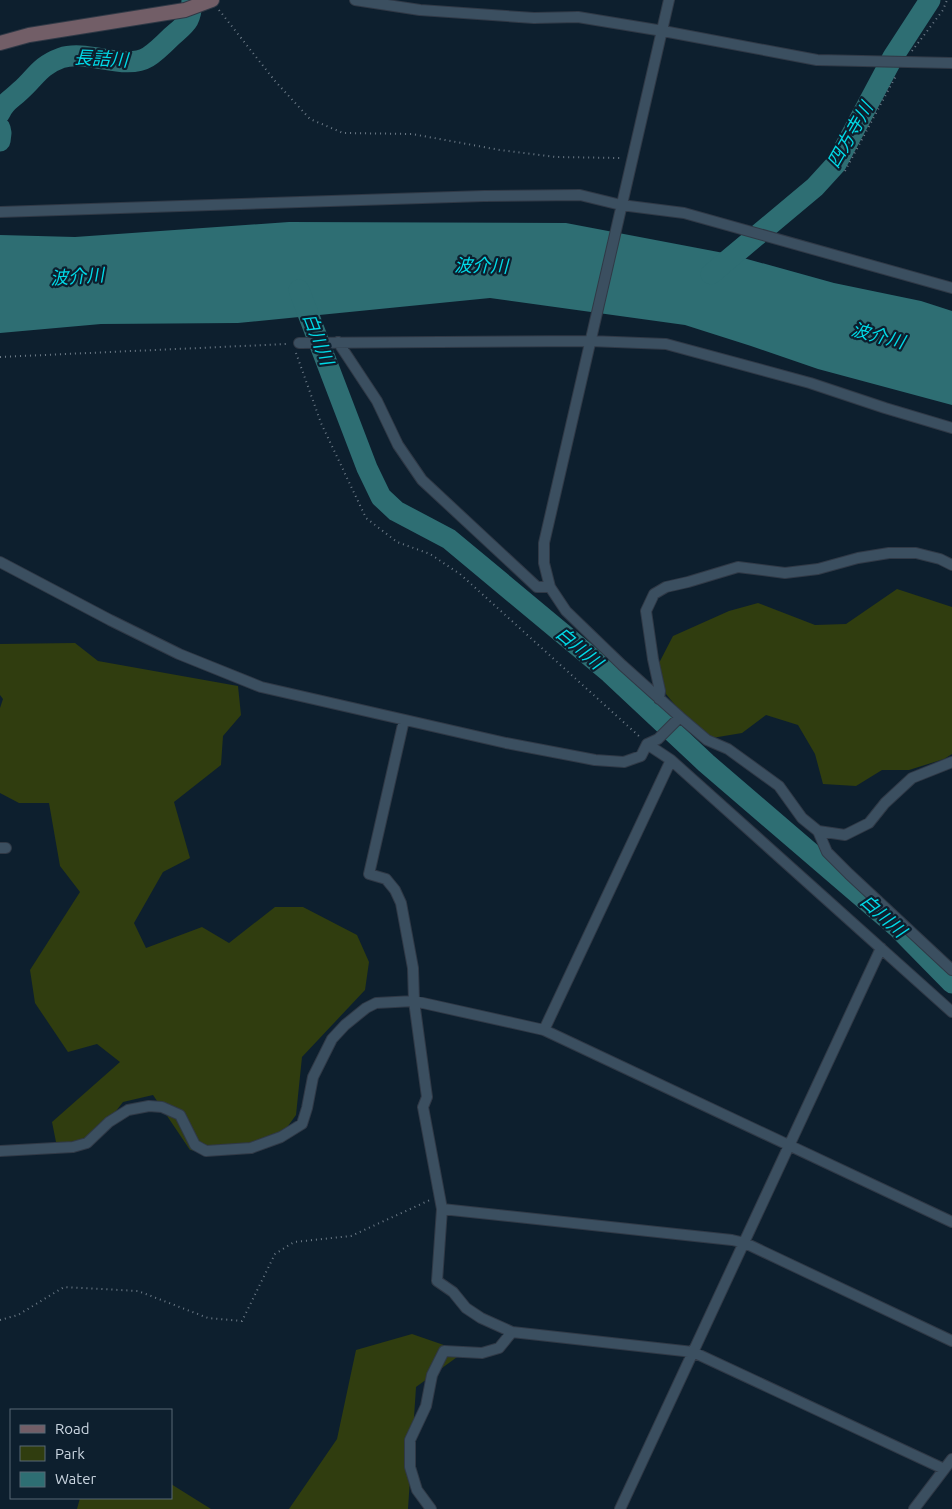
<svg xmlns="http://www.w3.org/2000/svg" width="952" height="1509" viewBox="0 0 952 1509" font-family="Ubuntu,'Noto Sans JP',sans-serif">
<style>
.green{fill:#303d0f}
.water{fill:#2e6e73}
.lines{fill:none;stroke-linecap:round;stroke-linejoin:round}
.river{stroke:#2e6e73;stroke-width:21}
.street-casing{stroke:#303946;stroke-width:12}
.secondary-casing{stroke:#303946;stroke-width:16}
.path{stroke:#6c7a87;stroke-width:2;stroke-dasharray:1 4;stroke-linecap:butt}
.street{stroke:#3b4f60;stroke-width:10}
.secondary{stroke:#725e67;stroke-width:14}
.labels{text-anchor:middle;stroke-width:4.5;stroke-linejoin:round;paint-order:stroke}
.water-label{font-size:18px;font-style:italic;fill:#00dae7;stroke:#0d1f2e}
</style>
<rect width="100%" height="100%" fill="#0d1f2e"/>
<!-- green -->
<path class="green" d="M897,589l55,18v147l-8,5 -35,11h-27l-26,16 -33,-2 -8,-30 -17,-29 -32,-10 -24,18 -30,5 -28,-22 -18,-22 -8,-29 15,-29 56,-25 29,-8 57,22 31,-1z
M75,643l23,18 140,25 3,29 -18,21 -2,29 -47,37 16,56 -27,14 -29,51 12,25 56,-21 27,16 46,-36h28l54,28 12,27 -4,28 -63,67 -6,58 -16,22 -58,18 -32,-5 -37,-55 -30,7 -35,45 -30,5 -6,-30 68,-60 -23,-18 -29,8 -33,-49 -5,-33 50,-78 -20,-26 -11,-63h-30l-19,-10v-85l3,-9 -3,-4v-51z
M412,1334l52,18 -48,35 -8,122h-119l48,-70 19,-89z
M171,1484l40,25h-134l3,-11h91z"/>
<!-- water -->
<path class="water" d="M289,222l277,1 163,31 105,29 87,18 31,10v94l-134,-36 -67,-23 -66,-21 -195,-27 -252,25 -137,1 -101,9v-98l75,2z"/>
<g class="lines">
<!-- river -->
<path class="river" d="M0,113c4,-11 12,-14 20,-22 16,-14 19,-25 41,-33 26,-9 64,13 87,-1 8,-5 16,-13 23,-20 16,-14 20,-15 21,-37
M0,128l1,5 -1,8
M711,274l104,-87 21,-23 57,-107 37,-57
M299,290l68,178 14,29 15,14 53,28 161,134 96,90 191,164 55,56"/>
<!-- street casing -->
<g class="street-casing">
<path id="street" d="M355,0l65,10 114,8 44,-1 85,14 154,29 135,3
M669,0l-125,543v20l6,24 16,24 56,54 58,52 27,23 21,9 51,37 23,32 16,13 9,21 22,22 103,96
M0,212l484,-16 96,-1 41,10 63,8 268,75
M338,342l39,59 21,44 24,35 115,107h13
M299,343l291,-2 76,3 144,39 75,25 67,20
M0,562l110,58 69,34 82,33 245,56 89,17 29,2 17,-6 6,-12 11,-5 22,-22
M659,699l1,-8 -7,-32 -7,-48 8,-17 12,-7 22,-5 50,-15 47,6 33,-4 40,-11 31,-5h27l24,6 12,6
M404,720l-35,154 17,5 9,11 6,13 12,65 1,33 13,96 -4,10 19,102 -5,72 16,11 13,16 15,10 31,14 -13,16 -17,5 -38,-2 -12,24 -6,31 -16,34v27l7,23 14,19
M647,744l24,16 281,252
M818,831l27,4 24,-12 16,-20 27,-25 40,-16
M0,848h6
M544,1030l127,-270
M0,1151l73,-4 14,-4 22,-21 19,-12 21,-4 13,1 18,8 15,30 11,6 45,-3 30,-11 21,-13 5,-16 6,-31 19,-38 13,-14 21,-17 10,-5 38,-2 130,29 408,192
M442,1209l290,31 13,3 207,98
M512,1332l181,20 251,117
M620,1509l261,-561
M914,1509l38,-50"/>
</g>
<!-- secondary casing -->
<g class="secondary-casing">
<path id="secondary" d="M0,43l29,-8 156,-25 27,-10"/>
</g>
<!-- path -->
<path class="path" d="M219,10l56,71 35,38 33,14 69,1 88,16 56,7 65,1
M912,51l31,-41 4,-10
M845,171l52,-97
M296,353l25,70 45,95 31,24 33,12 30,20 180,163
M0,357l287,-13
M0,1320l18,-5 46,-28 74,4 70,27 34,3 33,-67 19,-12 57,-6 79,-36"/>
<!-- street -->
<use href="#street" class="street"/>
<!-- secondary -->
<use href="#secondary" class="secondary"/>
</g>
<g class="labels">
<!-- water labels -->
<g class="water-label">
<text transform="translate(101 59) rotate(3)" y="6">長詰川</text>
<text transform="translate(850 135) rotate(-60)" y="6">四方寺川</text>
<text transform="translate(481 266) rotate(1)" y="6">波介川</text>
<text transform="translate(77 277) rotate(-4)" y="6">波介川</text>
<text transform="translate(878 336) rotate(15)" y="6">波介川</text>
<text transform="translate(318 339) rotate(69)" y="6">白川川</text>
<text transform="translate(579 648) rotate(40)" y="6">白川川</text>
<text transform="translate(883 916) rotate(42)" y="6">白川川</text>
</g>
</g>
<!-- legend -->
<rect x="10" y="1409" width="162" height="90" fill="#0d1f2e" stroke="#596875"/>
<rect x="20" y="1425" width="25" height="8" fill="#725e67" stroke="#596875"/>
<text x="55" y="1434" font-size="15" fill="#cad5e0">Road</text>
<rect x="20" y="1446" width="25" height="15" fill="#303d0f" stroke="#596875"/>
<text x="55" y="1459" font-size="15" fill="#cad5e0">Park</text>
<rect x="20" y="1472" width="25" height="15" fill="#2e6e73" stroke="#596875"/>
<text x="55" y="1484" font-size="15" fill="#cad5e0">Water</text>
</svg>
